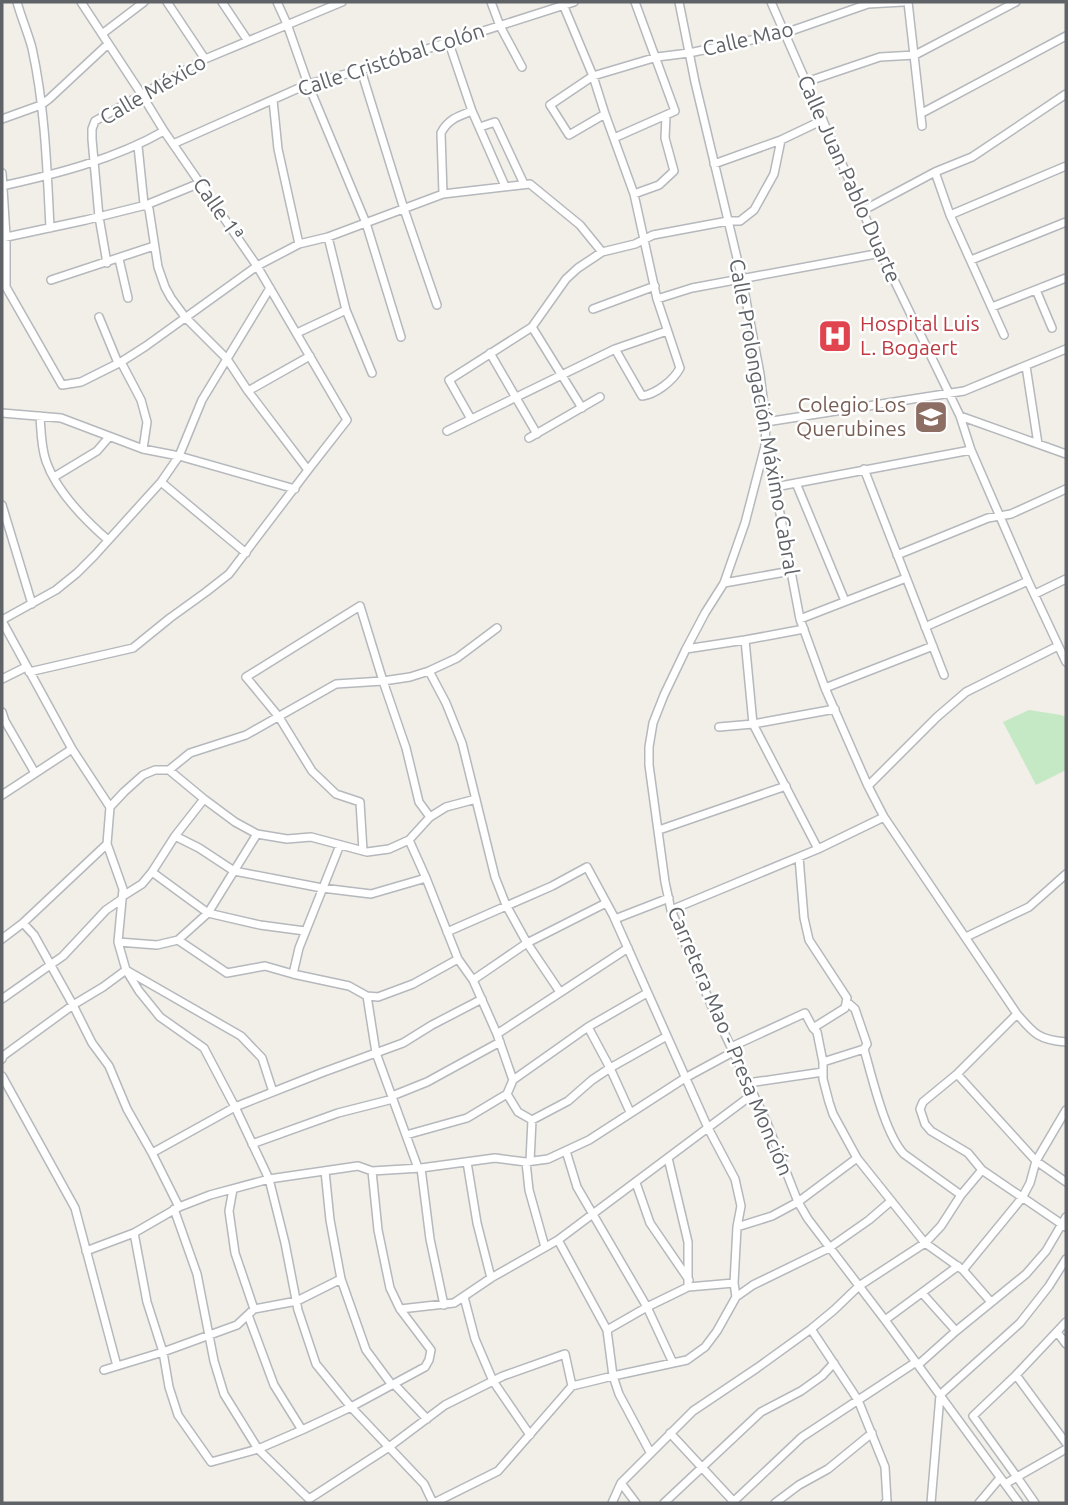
<svg xmlns="http://www.w3.org/2000/svg" width="1068" height="1505" viewBox="0 0 1068 1505" font-family="Ubuntu,sans-serif">
<style>
.green{fill:#c5e8c5}
.lines{fill:none;stroke-linecap:round;stroke-linejoin:round}
.minor-casing{stroke:#b5b8bc;stroke-width:10}
.minor{stroke:#fff;stroke-width:7}
.labels{text-anchor:middle;stroke-width:5;stroke-linejoin:round;paint-order:stroke}
.street-label{font-size:21px;fill:#5f6368;stroke:#fff}
.health-label{font-size:21px;fill:#be3a42;stroke:#fff;text-anchor:start}
.education-label{font-size:21px;fill:#785e54;stroke:#fff;text-anchor:end}
</style>
<rect width="100%" height="100%" fill="#f1efe8"/>
<!-- green -->
<path class="green" d="M1029,710l32,5 5,2v53l-30,15 -33,-63z"/>
<g class="lines">
<!-- minor casing -->
<g class="minor-casing">
<path id="minor" d="M17,2c4,15 11,31 15,46 13,59 15,120 18,180
M167,2l38,57
M222,2l26,39
M277,2l10,22 21,60 58,139 35,114
M491,2l9,24 22,41
M562,2l31,74 12,38 29,80 23,105 23,69c-7,13 -24,26 -38,28l-27,-47
M679,2l16,80 47,197 18,95 6,48 -1,24 10,41 25,132 25,69 43,98 16,31 133,197c17,20 22,26 49,28
M771,2l110,251 79,163 11,34 57,131 38,81
M908,2l14,124
M102,34l42,-32
M449,43l23,68 33,75
M361,70l43,139 33,96
M806,82l74,-25 35,-2 101,-53
M273,100l5,49 21,95
M922,113l144,-77
M605,114l-36,21 -19,-30 43,-29 64,-19 32,-4 96,-20 83,-29 35,-2
M2,119l39,-14 8,-6 59,-55
M480,127l15,-5 29,62
M614,138l61,-27 -40,-109
M173,144l135,-60 53,-14 213,-68
M138,146l6,58 5,5 9,58 7,20 6,11 14,19 42,42 21,32 60,79
M714,164l67,-24 42,-20
M935,172l15,43 54,120
M2,173l4,63v51l56,98 19,-3 40,-20 25,-16 111,-80 42,-22 29,-7 115,-43 87,-10 50,41 22,27
M2,186c55,-12 113,-27 162,-55
M443,194l-2,-61c7,-14 18,-17 31,-22
M634,194l25,-9 15,-14 -9,-33 1,-22
M862,211l73,-39 37,-15 94,-63
M950,215l116,-49
M328,237l18,73 26,63
M2,238l84,-18 60,-15 54,-22
M119,259l9,39
M971,260l95,-38
M107,263l-8,-46 -7,-78v-10l3,-8 110,-62 137,-57
M51,280l103,-34
M1036,290l16,38
M657,299l35,-11 189,-35
M992,307l74,-29
M593,309l62,-23
M99,317l19,46
M297,333l49,-23
M490,353l47,81
M121,362l20,38 6,22 -4,27
M1026,366l12,78
M248,391l62,-35
M582,408l-50,-81 34,-48 12,-11 24,-16 33,-8 18,-9 75,-14h12l14,-11 20,-36 7,-34
M2,413l59,5 82,31 36,7 116,33
M40,416c1,14 1,31 6,45 10,29 39,59 62,79
M960,416l106,38
M471,419l-22,-39 83,-53
M766,422l198,-31 102,-42
M447,431l168,-82 52,-18
M529,438l71,-41
M765,446l-20,77 -21,60 -19,30 -19,36 -22,46 -11,28 -4,24v18l16,117 6,28 41,97 55,116 31,79 10,17 77,101 134,183
M864,469l80,206
M54,477l43,-26 12,-14
M161,482l85,71
M796,483l49,118
M775,487l196,-37
M2,505l30,99
M897,555l91,-37 23,-4 55,-25
M724,583l67,-12
M1035,594l31,-15
M800,619l106,-41
M2,620l54,-30 21,-17 18,-18 66,-73 18,-26 23,-56 68,-112
M2,621l70,128 38,58
M925,627l103,-46
M745,640l8,84 65,125
M686,649l59,-9 59,-11
M429,671l17,32 16,40 33,134 11,28 21,38 33,49
M29,672l104,-24 37,-30 36,-26 23,-18 79,-104 39,-50 -90,-154 -93,-135 -22,-36 -61,-93
M2,679l24,-12
M825,688l108,-42
M2,712l3,9 30,52
M719,727l34,-3 82,-15
M169,770l21,-17 56,-18 90,-51 47,-3 27,-4 19,-6 28,-13 40,-30
M868,786l69,-69 29,-25 92,-46
M2,795l70,-46
M659,830l127,-44
M175,836l24,12 35,23 88,17 49,6 55,-16
M409,840l17,38 32,81 15,21 24,54 16,46
M363,851l-3,-49 -24,-8 -24,-23 -33,-54 -33,-40 114,-71 23,75 23,67 13,54 11,15
M799,857l5,61 5,22 38,58 -2,10 -32,20
M152,872l56,41 52,12 45,6
M123,896l19,-12 10,-12 23,-36 29,-37
M671,910l147,-61 66,-32
M615,919l54,-21
M23,923l11,12 39,70 19,38 17,23 18,43 25,44 27,54
M447,932l105,-46 35,-19 26,48 95,213 27,51 6,27 -4,21 -3,56 2,14
M966,937l63,-30 37,-33
M2,939l21,-16 84,-79
M178,940l49,33 38,-7 28,8 56,12 18,10 11,1 35,-13 45,-25
M118,942l39,3 21,-5 30,-27 49,-79
M293,974l6,-26 41,-103
M473,980l54,-37 79,-40
M367,996l9,57 42,115
M2,999l61,-43 43,-46 16,-11
M1017,1014l-60,60 -34,28 -3,7 5,15 6,7 37,22 14,17 84,57
M588,1027l22,41 20,44
M497,1034l131,-86
M731,1047l74,-34 8,15 4,4 6,30v17l6,23 4,12 24,44 68,85 38,27 28,32
M864,1049c8,28 21,85 40,105l57,41
M2,1059l1,-3 70,-51 30,-18 23,-17 115,66 21,22 11,34
M823,1062l41,-13 3,-5 -12,-35 -8,-7
M957,1074l79,87 30,21
M2,1076l73,132 42,158
M748,1083l75,-11
M507,1094l11,18 14,8
M392,1096l35,-14 73,-40
M406,1135l61,-17 40,-24 6,-14 75,-53 59,-34
M252,1144l86,-31 55,-14
M566,1151l11,36 70,120 26,56
M152,1153l83,-46 86,-34 82,-30 29,-18 50,-26
M668,1158l20,84v45
M530,1161l2,-41 36,-19 24,-21 18,-12 57,-32
M467,1162l10,61 14,55
M526,1162l3,28 16,57
M421,1168l9,71 14,66
M325,1171l5,49 11,59 25,71 26,35
M636,1183l14,40 39,57
M233,1189l-4,22 6,42 19,56
M174,1209l23,65 17,87 10,33 34,55 51,50 80,-52 56,-42 58,-29 62,-22 7,32
M737,1227l35,-11 26,-14 59,-44
M134,1233l13,69 16,50 6,35 9,28 33,47 47,-13 44,-19 49,-23 74,-40 4,-7 2,-10 -31,-41 -10,-21 -12,-58 -6,-59
M558,1240l49,90 6,46 6,18 31,58
M86,1251l48,-18 45,-26 31,-12 59,-16 89,-13 14,5 49,-3 74,-10 31,4 22,-3 41,-19 96,-62 48,-26
M963,1270l59,-72 8,-15 6,-22 30,-51
M922,1293l34,38
M464,1297l11,42 18,42 37,54
M400,1309l54,-6 37,-25 67,-38 195,-146
M248,1315l26,70 28,45
M885,1320l73,-54
M811,1329l47,71 27,67 2,34 -2,2
M607,1330l40,-23 41,-20 46,-4
M1057,1332l9,12
M918,1365l38,-34 70,-57 20,-23 20,-34
M104,1370l59,-18 74,-27 17,-16 43,-8 44,-22
M1016,1375l50,68
M394,1384l33,35
M670,1433l64,69
M621,1483l15,20
M1005,1484l12,-7 -44,-61 43,-41 50,-53
M433,1503l-9,-19 -73,-77 -35,-43 -18,-54 -13,-67 -16,-64 -34,-72 -31,-59 -44,-31 -21,-26 -13,-21 -8,-28 5,-53 -16,-45 3,-37 14,-15 19,-17 12,-5h14l35,29 31,23 22,12 30,5 24,-2 56,15 22,-3 20,-9 21,-23 16,-10 30,-8
M434,1503l64,-32 74,-85 41,-10 74,-16 18,-13 12,-16 19,-34 17,-12 76,-37 40,-28 22,-19
M612,1503l9,-20 72,-72 64,-43 54,-39 23,-19 25,-24 66,-43 16,-17 20,-31 21,-25
M664,1503l97,-91 40,-21 21,-15 12,-13
M732,1503l70,-66 114,-75
M775,1503l24,-18 29,-16 44,-36
M931,1503l9,-108 80,-72 29,-37 17,-27
M979,1503l21,-25
M1035,1503l-18,-26 49,-28"/>
</g>
<!-- minor -->
<use href="#minor" class="minor"/>
</g>
<!-- icons -->
<defs>
<g id="hospital-square" transform="scale(1.75)"><rect x="-9" y="-9" width="18" height="18" rx="4" fill="#e0444e" stroke="#fff"/><path d="M-5-5h3v3.5h4V-5h3V5h-3V1.5h-4V5h-3Z" fill="#fff"/></g>
<g id="school-square" transform="scale(1.75)"><rect x="-9" y="-9" width="18" height="18" rx="4" fill="#8d6e63" stroke="#fff"/><path d="M0-5L7-2L0 1L-7-2ZM-4 1L0 2.5L4 1V4Q0 6-4 4Z" fill="#fff"/></g>
</defs>
<g fill-rule="evenodd">
<use href="#hospital-square" x="835" y="336"/>
<use href="#school-square" x="931" y="417"/>
</g>
<g class="labels">
<!-- street labels -->
<g class="street-label">
<text transform="translate(748 39) rotate(-13)" y="7">Calle Mao</text>
<text transform="translate(391 60) rotate(-18)" y="7">Calle Cristóbal Colón</text>
<text transform="translate(153 90) rotate(-30)" y="7">Calle México</text>
<text transform="translate(849 179) rotate(66)" y="7">Calle Juan Pablo Duarte</text>
<text transform="translate(218 209) rotate(55)" y="7">Calle 1ª</text>
<text transform="translate(764 417) rotate(80)" y="7">Calle Prolongación Máximo Cabral</text>
<text transform="translate(730 1041) rotate(67)" y="7">Carretera Mao - Presa Monción</text>
</g>
<!-- health labels -->
<g class="health-label">
<text x="860" y="331">Hospital Luis<tspan x="860" dy="24">L. Bogaert</tspan></text>
</g>
<!-- education labels -->
<g class="education-label">
<text x="906" y="412">Colegio Los<tspan x="906" dy="24">Querubines</tspan></text>
</g>
</g>
<!-- border -->
<rect width="1068" height="1505" fill="none" stroke="#5f6368" stroke-width="7"/>
</svg>
